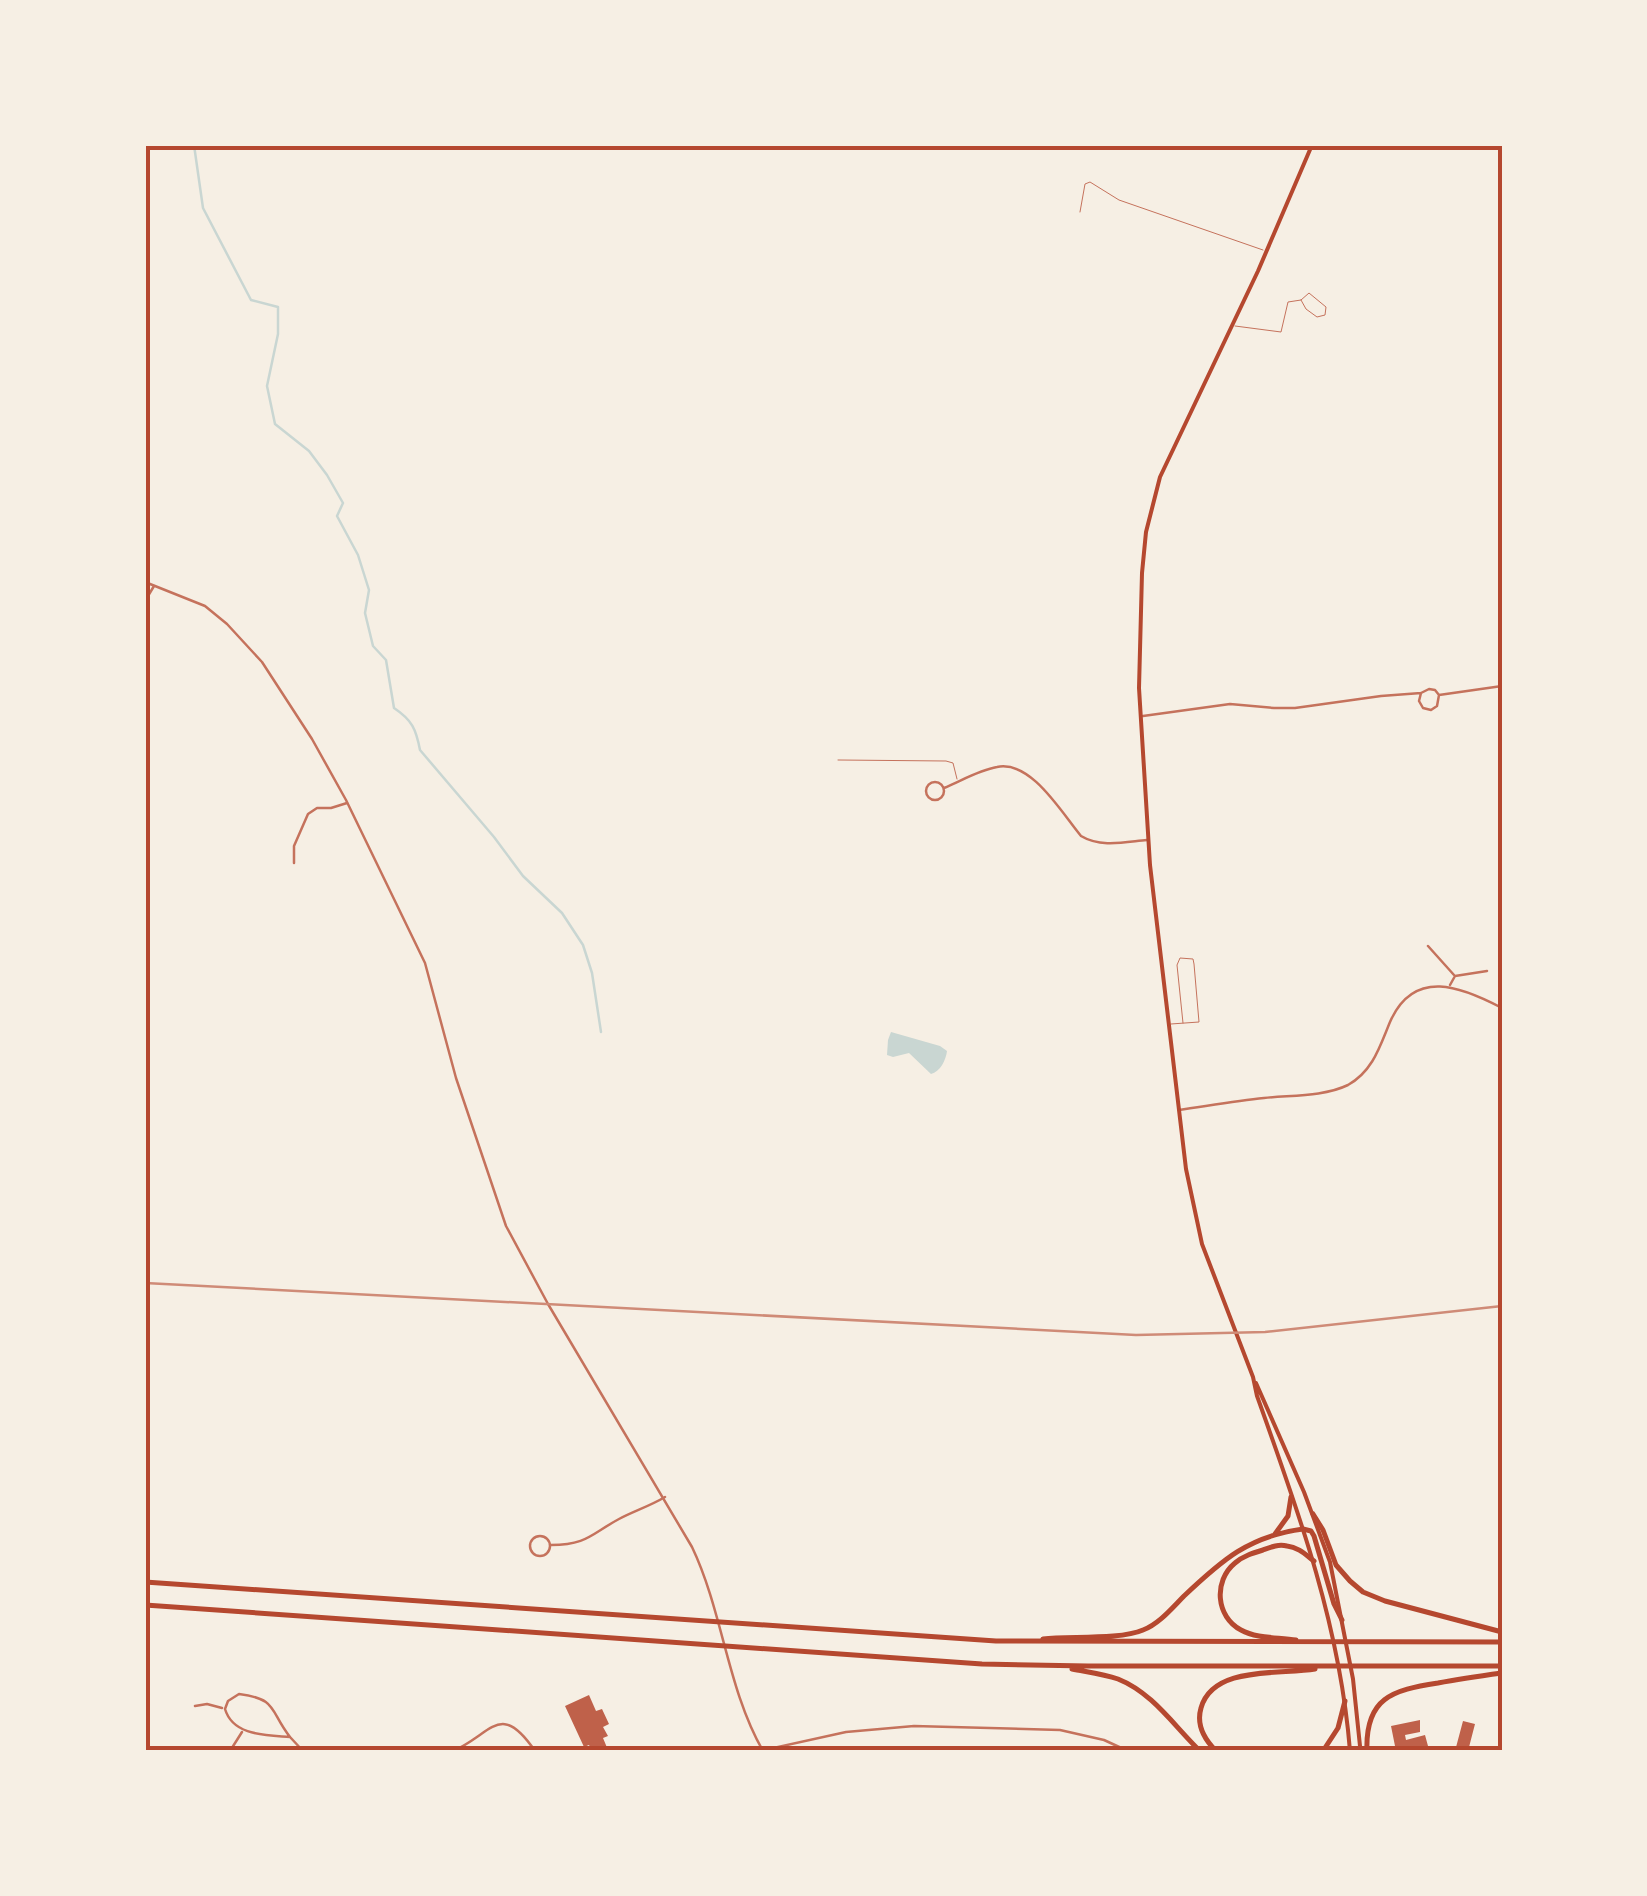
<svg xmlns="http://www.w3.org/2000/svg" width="1647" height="1896" viewBox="0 0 1647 1896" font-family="Literata,serif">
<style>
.water{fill:#c9d6d2}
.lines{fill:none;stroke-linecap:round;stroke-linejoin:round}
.stream{stroke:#c9d6d2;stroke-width:2.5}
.building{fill:#bf614a}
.service{stroke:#c5725c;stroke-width:1}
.minor{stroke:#c5725c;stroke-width:2.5}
.tertiary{stroke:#c5725c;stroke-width:2.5}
.secondary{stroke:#b5482f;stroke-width:4}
.motorway{stroke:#b5482f;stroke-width:5}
.rail{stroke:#cf8b77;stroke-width:2.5}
.neatline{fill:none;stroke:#b5482f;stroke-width:4}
</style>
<rect width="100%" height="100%" fill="#f6efe4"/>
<!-- water -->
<path class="water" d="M891,1032l49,14 7,5c-1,9 -7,21 -16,23l-22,-21 -16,4 -6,-2 1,-15z"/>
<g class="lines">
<!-- stream -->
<path class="stream" d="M194,145l9,63 48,92 27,7v27l-11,52 8,38 34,27 18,24 16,28 -6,13 21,39 11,35 -4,23 8,33 13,14 8,48c18,12 22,21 26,42l74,87 29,39 39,37 21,32 9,28 9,59"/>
</g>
<!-- building -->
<path class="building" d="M589,1695l7,16 6,-2 7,15 -6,3 5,9 -5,2 5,12 -2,1h-14l-3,-6 -5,2 -19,-41z
M1420,1720v12l-15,3 1,5 19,-5 3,11 -7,1v4l-10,-2 -3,2h-12l-5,-25z
M1463,1721l12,3 -7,27h-13z"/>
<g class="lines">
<!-- service -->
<path class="service" d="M1080,212l5,-28 5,-2 29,18 144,50
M1235,326l46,6 7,-30 13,-2 8,-7 17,14 -1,8 -8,2 -11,-8 -5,-9
M838,760l108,1 7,2 4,16
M1171,1024l28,-2 -5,-58 -1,-5 -13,-1 -3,7 6,58"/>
<!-- minor -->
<path class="minor" d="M145,601l9,-15
M1439,695l63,-9
M1143,716l87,-12 44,4h21l86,-12 40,-3 8,-4 6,1 4,5 -2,11 -6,4 -8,-2 -4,-7 2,-8
M926 791a9 9 0 1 1 18 0a9 9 0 1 1-18 0Z
M944,788c17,-7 35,-18 53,-21 34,-7 64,45 84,69 20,12 44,6 66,4
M294,863v-17l14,-32 9,-6h14l16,-5
M1428,946l26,29
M1450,985l5,-9 32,-5
M1179,1110c28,-4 57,-9 85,-12 27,-3 59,-1 84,-13 25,-14 32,-39 42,-63 24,-55 72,-35 112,-14
M530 1546a10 10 0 1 1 20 0a10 10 0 1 1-20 0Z
M551,1545c36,0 40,-11 68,-26 15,-8 31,-13 46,-22
M195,1706l12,-2 15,4
M290,1737c-21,-27 -12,-38 -51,-43l-11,7 -3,8c8,27 41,26 65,28l13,14
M230,1751l12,-19
M453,1751c39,-17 47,-51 82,0"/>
<!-- tertiary -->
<path class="tertiary" d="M145,582l60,24 22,18 35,38 50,77 34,61 79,163 31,115 50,148 42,78 144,243c31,65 35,141 71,204
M760,1751l86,-19 68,-6 146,4 44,10 24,11"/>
<!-- secondary -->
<path class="secondary" d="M1312,145l-54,126 -98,206 -14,55 -4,41 -3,115 11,177 36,304 16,75 51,133 4,19c42,117 83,230 93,355
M1256,1383l48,109 26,70 23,117 7,67"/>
<!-- motorway -->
<path class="motorway" d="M1313,1514l10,16 13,35 14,16 13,11 22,9 117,31
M1275,1534l13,-18 3,-19
M145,1582l851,59 506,1
M145,1605l837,59 106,2h414
M1043,1639c27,-3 77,1 100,-9 16,-6 29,-22 41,-34 38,-36 65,-60 119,-67l8,2 3,5 20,68 8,16
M1296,1640c-17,-3 -39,-1 -55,-10 -25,-13 -28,-49 -6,-67 8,-7 18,-10 28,-13 8,-3 15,-6 24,-4 11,1 19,9 27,15
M1072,1669c15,3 31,5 46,10 35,14 56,47 82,72
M1216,1751c-12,-12 -20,-26 -15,-43 12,-43 80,-33 114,-39
M1323,1751l15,-23 7,-27
M1359,1751l1,-3
M1367,1751c-2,-53 25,-61 71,-68 21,-4 42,-7 64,-10"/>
<!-- rail -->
<path class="rail" d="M145,1283l991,52 129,-3 237,-26"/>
</g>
<!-- border -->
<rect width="1647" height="1896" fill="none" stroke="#f6efe4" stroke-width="295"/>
<rect x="148" y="148" width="1352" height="1600" class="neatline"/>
</svg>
